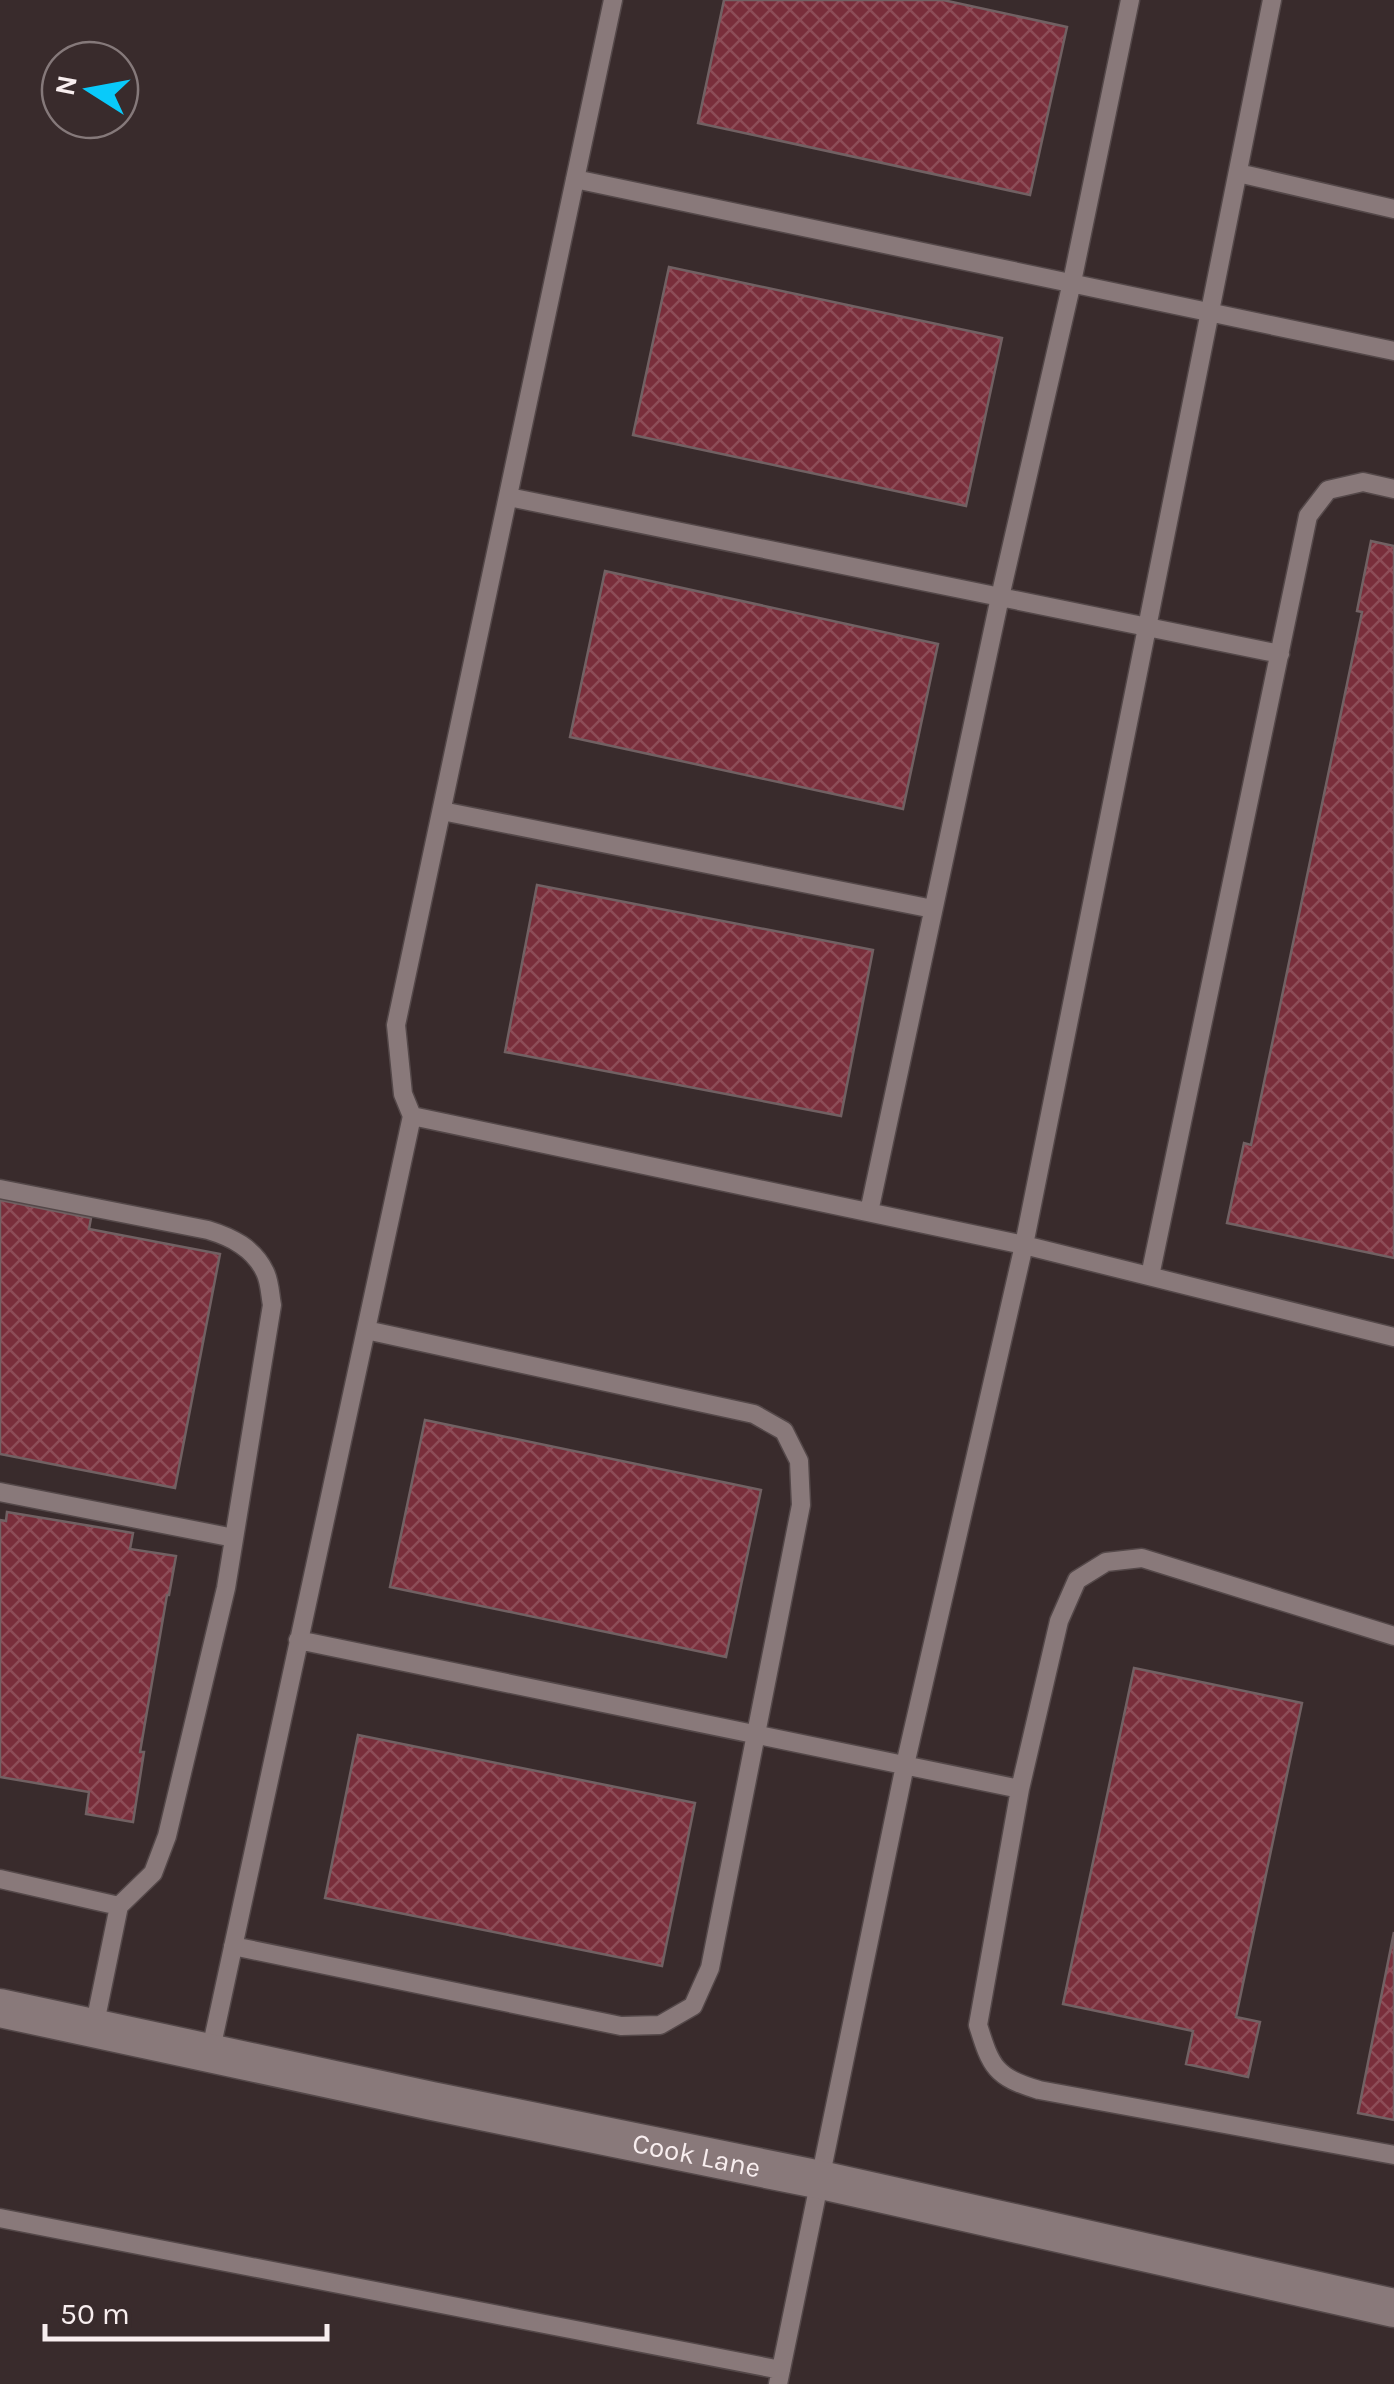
<svg xmlns="http://www.w3.org/2000/svg" width="1394" height="2384" viewBox="0 0 1394 2384" font-family="Karla,sans-serif">
<style>
.building{fill:url(#building-cross-hatch);stroke:#716163;stroke-width:2.5}
.lines{fill:none;stroke-linecap:round;stroke-linejoin:round}
.service-casing{stroke:#544849;stroke-width:21}
.minor-casing{stroke:#544849;stroke-width:41}
.service{stroke:#89797a;stroke-width:18}
.minor{stroke:#89797a;stroke-width:38}
.labels{text-anchor:middle;stroke-width:9;stroke-linejoin:round;paint-order:stroke}
.street-label{font-size:28px;fill:#f8eeef;stroke:#392b2c}
</style>
<defs>
<pattern id="building-cross-hatch" width="8" height="8" patternUnits="userSpaceOnUse" patternTransform="scale(2.5)"><rect width="8" height="8" fill="#792e3b"/><path d="M0 0l8 8M0 8l8-8" fill="none" stroke="#8d4d58"/></pattern>
</defs>
<rect width="100%" height="100%" fill="#392b2c"/>
<!-- building -->
<path class="building" d="M724,0h219l124,27 -37,168 -332,-72z
M669,267l333,71 -36,168 -333,-71z
M1371,541l23,5v712l-167,-35 17,-80 7,2 111,-533 -5,-1z
M605,571l333,73 -35,165 -333,-72z
M537,885l336,65 -32,166 -336,-64z
M0,1200l91,18 -2,11 131,25 -45,234 -175,-34z
M425,1420l336,70 -35,167 -336,-70z
M7,1512l126,21 -3,16 46,7 -7,39h-2l-27,157h4l-11,70 -47,-8 3,-22 -89,-15v-257l6,1z
M1134,1668l168,35 -66,314 24,5 -12,55 -62,-13 7,-33 -130,-27z
M358,1735l337,68 -33,163 -337,-68z
M1394,1932v188l-36,-7z"/>
<g class="lines">
<!-- service casing -->
<g class="service-casing">
<path id="service" d="M1238,173l156,36
M575,179l819,172
M509,497l771,157
M442,811l491,98
M412,1116l612,129 370,92
M0,1189l208,41c23,7 46,18 57,42 5,10 5,23 7,33l-46,283 -59,248 -14,37 -34,33 -25,122
M869,1212l131,-615 72,-315 58,-282
M1150,1276l158,-760 20,-26 35,-8 31,7
M0,1492l234,46
M1394,1636l-252,-78 -36,4 -29,18 -18,41 -39,168 -42,236c13,42 17,52 61,65l355,65
M298,1640l722,149
M0,1879l119,27
M233,1946l388,80 39,-1 33,-19 17,-38 91,-463 -2,-44 -15,-30 -30,-17 -388,-84
M210,2054l202,-938 -9,-22 -7,-69 217,-1025
M0,2218l781,152
M778,2384l127,-619 119,-520 248,-1245"/>
</g>
<!-- minor casing -->
<g class="minor-casing">
<g id="minor">
<path id="s1" d="M0,2008l432,93 389,79 573,128"/>
</g>
</g>
<!-- service -->
<use href="#service" class="service"/>
<!-- minor -->
<use href="#minor" class="minor"/>
</g>
<g class="labels">
<!-- street labels -->
<g class="street-label">
<text dy="10" stroke="none"><textPath href="#s1" startOffset="712">Cook Lane</textPath></text>
</g>
</g>
<!-- north arrow -->
<g transform="translate(90 90) rotate(281)"><circle r="48" fill="#392b2c" stroke="#85797a" stroke-width="2.5"/>
<path d="M0-8L18 38L0 25L-18 38Z" fill="#09cafa"/>
<text y="-15" font-size="28" font-weight="bold" text-anchor="middle" fill="#f8eeef">N</text>
</g>
<!-- scale -->
<path d="M45 2324v15h282v-15" fill="none" stroke="#f8eeef" stroke-width="5"/>
<text x="60" y="2324" font-size="30" fill="#f8eeef" stroke="#392b2c" stroke-width="8" paint-order="stroke">50 m</text>
</svg>
